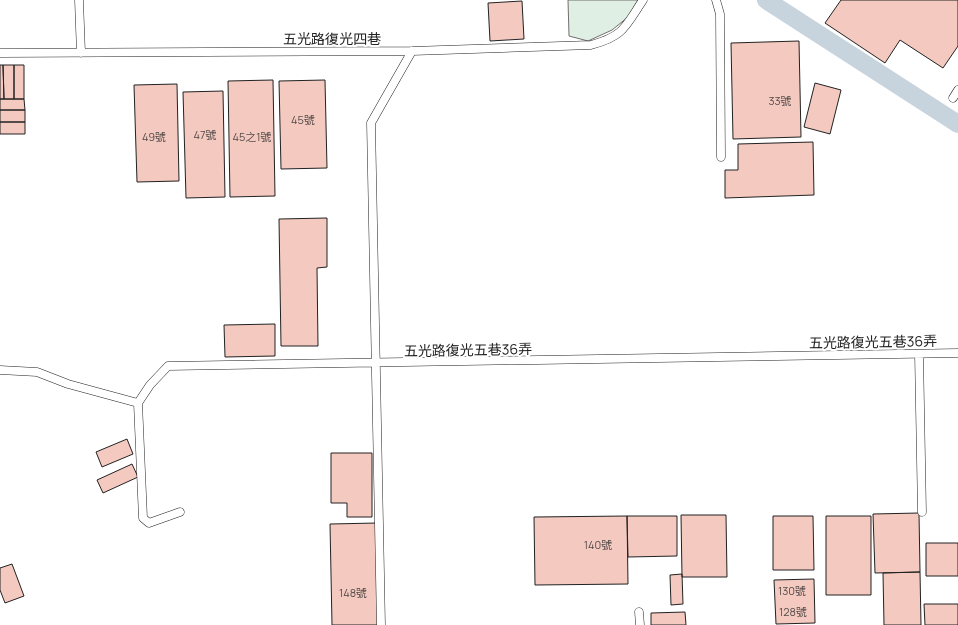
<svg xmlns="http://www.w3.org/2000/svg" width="958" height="625" viewBox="0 0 958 625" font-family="Manrope,'Noto Sans TC',sans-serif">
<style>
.green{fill:#e0efe3;stroke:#6f6f6f}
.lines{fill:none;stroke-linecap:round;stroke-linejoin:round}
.canal{stroke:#c7d3dd;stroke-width:18}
.building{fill:#f3c9c0;stroke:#222}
.lane-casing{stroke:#222;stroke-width:9}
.lane{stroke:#fff;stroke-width:8}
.labels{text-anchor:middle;stroke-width:4;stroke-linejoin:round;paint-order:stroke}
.number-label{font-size:11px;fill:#564c4a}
.street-label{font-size:14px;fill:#222;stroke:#fff}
</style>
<rect width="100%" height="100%" fill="#fff"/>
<!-- green -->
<path class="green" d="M568,0h70l-10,17 -16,13 -24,11 -19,-5z"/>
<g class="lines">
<!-- canal -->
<path class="canal" d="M766,0l192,124"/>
</g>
<!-- building -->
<path class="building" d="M841,0h117v46l-15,22 -43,-28 -15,23 -60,-40z
M522,1l2,38 -34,2 -2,-38z
M799,41l2,96 -68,2 -2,-96z
M0,65h3l1,34h-4z
M3,65h11v34h-10z
M14,65h10v34h-10z
M273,80l2,116 -45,1 -2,-116z
M325,80l2,88 -46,1 -2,-88z
M815,83l26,7 -11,44 -26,-7z
M177,84l2,97 -42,1 -3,-97z
M223,91l2,106 -39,1 -3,-106z
M0,99h24l1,11h-25z
M0,110h25v12h-25z
M0,122h25v12h-25z
M813,142l1,53 -89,3v-28h13v-26z
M327,218v49l-10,1 1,78h-37l-2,-127z
M275,324v32l-50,1 -1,-32z
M127,439l6,15 -31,13 -6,-15z
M331,453h41v64h-25v-14h-16z
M132,464l6,13 -35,16 -6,-13z
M919,513l1,59 -45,1 -2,-59z
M681,515h45l1,62h-45z
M627,516h50v40l-49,1z
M627,516l1,68 -93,1 -1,-68z
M773,516h40l1,54h-41z
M826,516h45v79h-45z
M377,523l2,102h-47l-2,-101z
M926,543h32v33h-32z
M12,564l12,32 -19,7 -5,-13v-22z
M920,572l1,53h-37l-1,-52z
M682,574l1,30 -12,1 -1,-30z
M814,579l1,44 -39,1 -2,-44z
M924,604h34v21h-33z
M685,612l1,13h-35v-12z"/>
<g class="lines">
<!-- lane casing -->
<g class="lane-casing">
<path id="lane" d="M79,0l2,53
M716,0l4,14 1,143
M0,53l412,-2 179,-6c33,-9 34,-18 52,-45
M953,98l5,-8
M919,354l3,158
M0,370l37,2 31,12 70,19 12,-18 18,-19 790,-13
M138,403l5,115 6,5 31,-11
M639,612l1,13
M381,625l-10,-502 41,-72"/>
</g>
<!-- lane -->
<use href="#lane" class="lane"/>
</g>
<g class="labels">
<!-- number labels -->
<g class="number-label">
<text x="780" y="105">33號</text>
<text x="303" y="124">45號</text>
<text x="205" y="139">47號</text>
<text x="154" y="141">49號</text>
<text x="252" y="141">45之1號</text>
<text x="598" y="549">140號</text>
<text x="792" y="595">130號</text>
<text x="353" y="597">148號</text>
<text x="793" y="616">128號</text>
</g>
<!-- street labels -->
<g class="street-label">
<text x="332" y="44">五光路復光四巷</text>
<text transform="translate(873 342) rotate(-1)" y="5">五光路復光五巷36弄</text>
<text transform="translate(468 350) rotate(-1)" y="5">五光路復光五巷36弄</text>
</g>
</g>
</svg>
